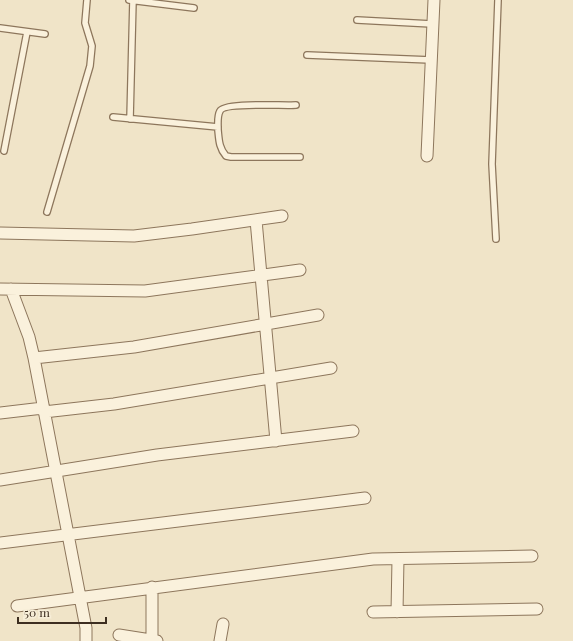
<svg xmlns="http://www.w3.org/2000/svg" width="573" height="641" viewBox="0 0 573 641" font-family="'Playfair Display',serif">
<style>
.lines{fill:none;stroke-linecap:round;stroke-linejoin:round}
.service-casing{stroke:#8d765c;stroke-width:8}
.minor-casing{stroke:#8d765c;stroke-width:13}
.service{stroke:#faf1dc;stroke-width:5.5}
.minor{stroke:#faf1dc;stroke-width:11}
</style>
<rect width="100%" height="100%" fill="#f0e4c8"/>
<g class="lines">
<!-- service casing -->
<g class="service-casing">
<path id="service" d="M129,0l65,8
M357,20l75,4
M0,28l45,6
M307,55l124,5
M296,105c-12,1 -72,-3 -76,6 -3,5 -2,13 -2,19 1,10 1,18 8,26l5,1h69
M113,117l105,10
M130,119l3,-119
M4,151l23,-119
M47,212l43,-146 2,-20 -7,-23 2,-23
M496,239l-4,-75 6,-164"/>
</g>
<!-- minor casing -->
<g class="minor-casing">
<path id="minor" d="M427,156l7,-156
M256,220l20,221
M0,233l134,3 58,-7 90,-13
M0,289l145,2 155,-21
M11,289l18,48 5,21 52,270v13
M34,358l100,-11 184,-32
M44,412l70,-8 217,-36
M0,413l43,-5
M0,480l157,-25 196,-24
M0,543l365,-45
M152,587v53
M17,606l356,-47 159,-3
M373,612l164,-3
M397,612l1,-53
M119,635l38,6
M220,641l3,-17"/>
</g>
<!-- service -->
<use href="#service" class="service"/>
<!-- minor -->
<use href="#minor" class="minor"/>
</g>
<!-- scale -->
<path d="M18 617v6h88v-6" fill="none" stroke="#3d2e20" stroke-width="2"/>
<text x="24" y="617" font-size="12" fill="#3d2e20" stroke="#f7eed8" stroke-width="3" paint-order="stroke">50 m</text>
</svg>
